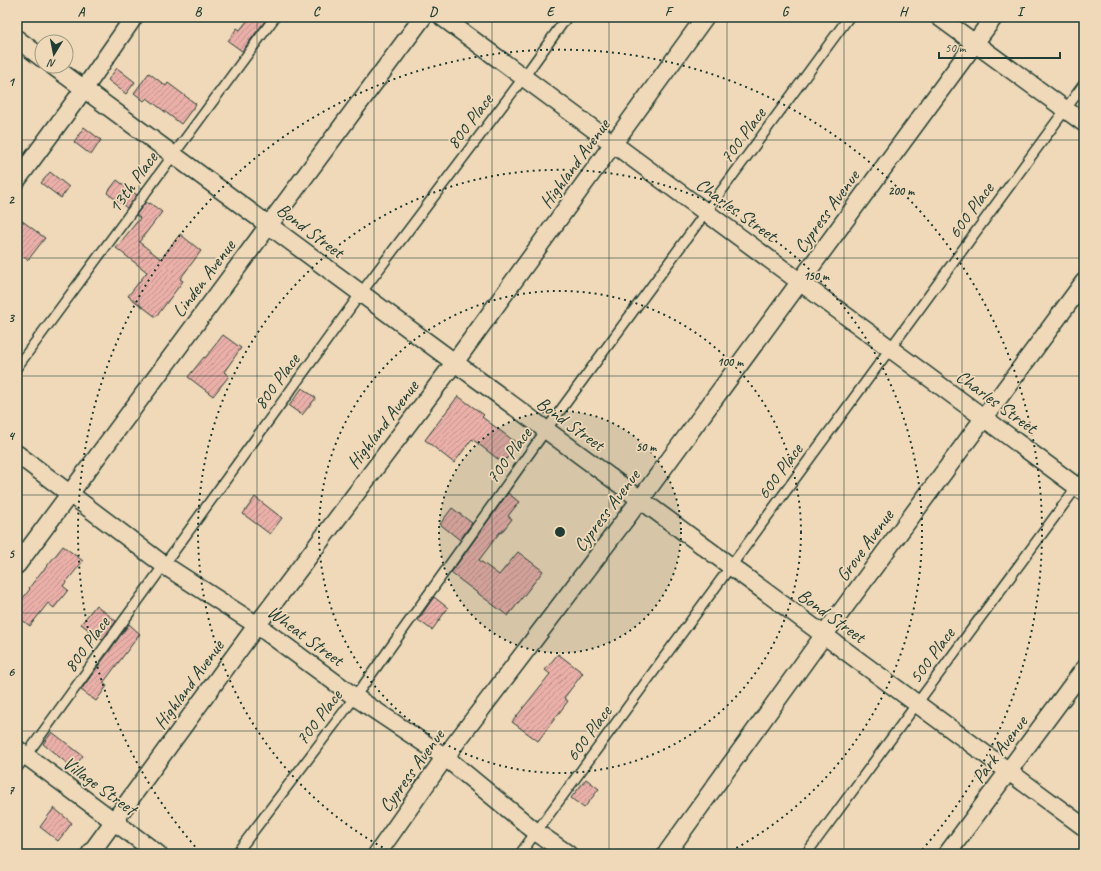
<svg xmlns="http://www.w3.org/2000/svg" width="1101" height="871" viewBox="0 0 1101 871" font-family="Caveat,sans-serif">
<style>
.building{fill:url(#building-hatch);stroke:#1f3d34}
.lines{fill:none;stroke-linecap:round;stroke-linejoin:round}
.service-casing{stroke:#1f3d34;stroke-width:12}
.minor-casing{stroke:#1f3d34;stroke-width:20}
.service{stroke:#efd9b8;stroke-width:9}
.minor{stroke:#efd9b8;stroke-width:17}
.grid{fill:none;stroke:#1f3d34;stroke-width:1;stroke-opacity:0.55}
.ring{fill:none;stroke:#1f3d34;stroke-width:2;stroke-dasharray:2 4}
.labels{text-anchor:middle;stroke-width:3.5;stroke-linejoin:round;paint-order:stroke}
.street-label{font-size:19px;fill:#1f3d34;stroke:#efd9b8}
.centre{fill:#1f3d34;stroke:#efd9b8;stroke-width:2}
.ring-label{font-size:12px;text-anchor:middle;font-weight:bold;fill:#1f3d34;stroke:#efd9b8;stroke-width:3.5;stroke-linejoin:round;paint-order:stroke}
.neatline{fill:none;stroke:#1f3d34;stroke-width:1.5}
.grid-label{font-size:13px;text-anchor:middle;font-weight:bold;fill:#1f3d34}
</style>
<defs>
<pattern id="building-hatch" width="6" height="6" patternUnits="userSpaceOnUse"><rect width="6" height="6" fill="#eab0a8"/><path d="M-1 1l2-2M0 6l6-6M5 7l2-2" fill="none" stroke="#bd908a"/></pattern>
</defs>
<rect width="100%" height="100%" fill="#efd9b8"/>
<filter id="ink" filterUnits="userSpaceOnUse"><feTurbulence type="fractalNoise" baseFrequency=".025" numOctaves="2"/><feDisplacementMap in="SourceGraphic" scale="8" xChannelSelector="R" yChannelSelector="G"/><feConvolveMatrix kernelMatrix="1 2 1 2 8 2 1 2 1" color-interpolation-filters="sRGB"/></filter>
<g filter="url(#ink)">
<!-- building -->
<path class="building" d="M250,17h18l-26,34 -14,-10 9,-13 3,2z
M117,68l18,14 -9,12 -18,-14z
M149,73l17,13 2,-3 28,21 -15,20 -34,-26 -3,3 -10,-8z
M84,127l17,13 -10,15 -17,-13z
M50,172l19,15 -8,11 -20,-15z
M117,180l20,15 -10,13 -20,-15z
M146,202l3,2 1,-1 12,9 -23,30 22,17 19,-25 21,17 -21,28 3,2 -27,36 -28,-21 19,-24 -31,-24 24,-30 -4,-3z
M17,217l28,21 -17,22 -11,-9z
M223,335l18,13 -17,24 5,4 -16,20 -25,-19 16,-20 1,1z
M302,388l14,10 -14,17 -13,-9z
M458,396l26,19 -2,2 36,27 -15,19 -31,-24 -18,24 -29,-23z
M508,493l11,9 -11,14 4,3 -11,14 -1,-1 -21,28 20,15 19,-23 25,19 -35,45 -57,-43z
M255,497l27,21 -12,16 -27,-20z
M452,508l20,15 -12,17 -20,-16z
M63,546l20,15 -20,25 5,4 -14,18 -6,-5 -18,23 -13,-10v-10l13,-17 -1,-1 13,-17h1z
M434,597l14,11 -16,22 -14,-10z
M96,605l20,16 -14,19 -21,-16z
M129,624l11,10 -37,49 4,3 -11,15 -15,-11z
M558,654l25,19 -19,25 4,3 -30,40 -26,-19 38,-48 -5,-4z
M52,732l31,24 -10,12 -30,-24z
M586,779l13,10 -15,19 -13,-10z
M54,808l18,15 -14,18 -18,-14z"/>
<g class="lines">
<!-- service casing -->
<g class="service-casing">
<path id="service" d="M17,367l258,-350
M17,768l344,-475 163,-216 43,-60
M236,854l119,-157 191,-267 303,-413
M520,854l564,-770
M806,854l278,-377"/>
</g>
<!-- minor casing -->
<g class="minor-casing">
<path id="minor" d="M442,17l642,475
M939,17l145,106
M17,39l25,19
M53,66l1031,761
M17,180l67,-91 50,-72
M17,454l147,111 93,60 98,72 90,60 91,75 32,22
M17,565l406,-548
M17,749l141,105
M90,854l167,-229 198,-263 250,-345
M377,854l68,-97 195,-257 354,-483
M666,854l158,-219 260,-353
M947,854l137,-185"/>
</g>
<!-- service -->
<use href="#service" class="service"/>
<!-- minor -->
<use href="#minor" class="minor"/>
</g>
</g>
<!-- grid -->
<path class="grid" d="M139,17v837M257,17v837M374,17v837M492,17v837M609,17v837M727,17v837M844,17v837M962,17v837M17,140h1067M17,258h1067M17,376h1067M17,495h1067M17,613h1067M17,731h1067"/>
<!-- distance rings -->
<circle cx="560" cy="532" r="121" fill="#1f3d34" fill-opacity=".12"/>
<g class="ring">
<circle cx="560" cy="532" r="121"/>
<circle cx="560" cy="532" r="241"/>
<path d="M393 853A362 362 0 1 1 727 853"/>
<path d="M199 851A482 482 0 1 1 921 851"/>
</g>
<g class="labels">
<!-- street labels -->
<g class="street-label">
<text transform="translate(469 121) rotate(-53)" y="7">800 Place</text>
<text transform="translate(742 135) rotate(-54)" y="7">700 Place</text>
<text transform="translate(574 163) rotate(-54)" y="7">Highland Avenue</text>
<text transform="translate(132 182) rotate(-54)" y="7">13th Place</text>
<text transform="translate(737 209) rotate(36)" y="7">Charles Street</text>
<text transform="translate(970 210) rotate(-54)" y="7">600 Place</text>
<text transform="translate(826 211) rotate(-54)" y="7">Cypress Avenue</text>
<text transform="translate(311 230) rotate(37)" y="7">Bond Street</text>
<text transform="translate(203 278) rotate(-53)" y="7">Linden Avenue</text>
<text transform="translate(276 381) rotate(-54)" y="7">800 Place</text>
<text transform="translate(997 401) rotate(36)" y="7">Charles Street</text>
<text transform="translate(571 423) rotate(36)" y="7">Bond Street</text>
<text transform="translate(382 424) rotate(-53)" y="7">Highland Avenue</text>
<text transform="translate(508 455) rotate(-54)" y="7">700 Place</text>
<text transform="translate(779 471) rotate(-54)" y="7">600 Place</text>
<text transform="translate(606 510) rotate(-53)" y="7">Cypress Avenue</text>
<text transform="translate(864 545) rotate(-54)" y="7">Grove Avenue</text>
<text transform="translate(832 615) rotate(36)" y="7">Bond Street</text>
<text transform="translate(306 635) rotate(36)" y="7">Wheat Street</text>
<text transform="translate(86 644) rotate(-54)" y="7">800 Place</text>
<text transform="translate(931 655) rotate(-54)" y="7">500 Place</text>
<text transform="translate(188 684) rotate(-54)" y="7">Highland Avenue</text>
<text transform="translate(318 717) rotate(-53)" y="7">700 Place</text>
<text transform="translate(588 733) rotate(-54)" y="7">600 Place</text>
<text transform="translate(999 749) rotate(-53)" y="7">Park Avenue</text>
<text transform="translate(411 770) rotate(-54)" y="7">Cypress Avenue</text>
<text transform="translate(100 785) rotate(36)" y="7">Village Street</text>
</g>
</g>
<circle cx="560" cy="532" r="6" class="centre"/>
<g class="ring-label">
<text x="901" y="195">200 m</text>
<text x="816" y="280">150 m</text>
<text x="730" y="366">100 m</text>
<text x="646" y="451">50 m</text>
</g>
<!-- margin -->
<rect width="1101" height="871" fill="none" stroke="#efd9b8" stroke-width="44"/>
<!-- north arrow -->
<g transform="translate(54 54) rotate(190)"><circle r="19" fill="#efd9b8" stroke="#9c9b83"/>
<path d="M0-3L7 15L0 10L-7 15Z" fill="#1f3d34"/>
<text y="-6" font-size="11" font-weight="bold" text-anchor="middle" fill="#1f3d34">N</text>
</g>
<!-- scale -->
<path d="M939 52v6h121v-6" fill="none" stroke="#1f3d34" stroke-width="2"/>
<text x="945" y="52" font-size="12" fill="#1f3d34" stroke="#efd9b8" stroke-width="3" paint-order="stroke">50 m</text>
<rect x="22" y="22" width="1057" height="827" class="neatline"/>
<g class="grid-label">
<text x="81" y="16">A</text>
<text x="198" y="16">B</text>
<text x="316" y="16">C</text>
<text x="433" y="16">D</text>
<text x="550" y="16">E</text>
<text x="668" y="16">F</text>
<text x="785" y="16">G</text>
<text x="903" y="16">H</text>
<text x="1020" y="16">I</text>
<text x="11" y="86">1</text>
<text x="11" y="204">2</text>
<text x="11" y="322">3</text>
<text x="11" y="440">4</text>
<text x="11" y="558">5</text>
<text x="11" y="676">6</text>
<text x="11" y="794">7</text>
</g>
</svg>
